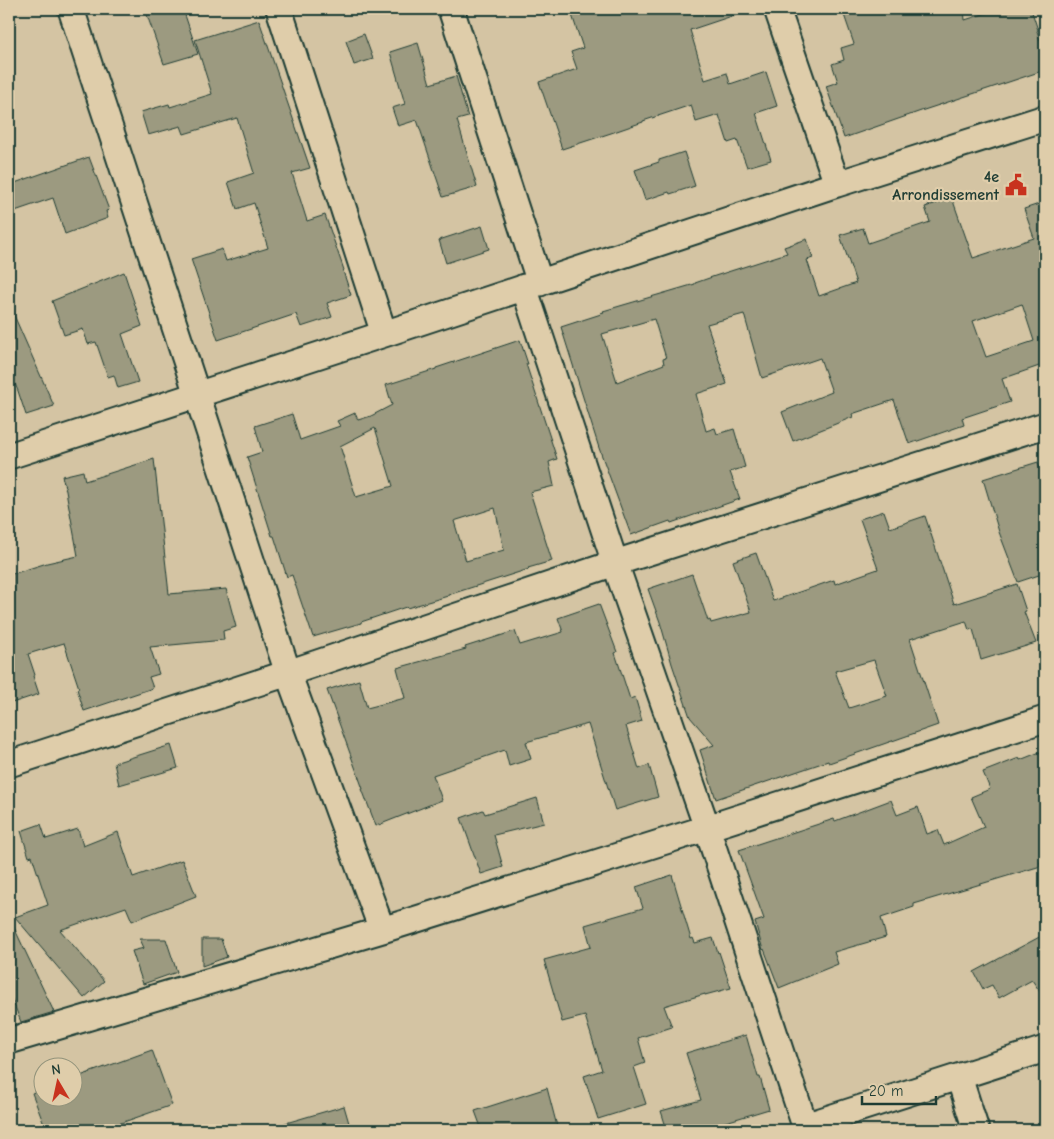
<svg xmlns="http://www.w3.org/2000/svg" width="1054" height="1139" viewBox="0 0 1054 1139" font-family="'Comic Neue',sans-serif">
<style>
.building{fill:#9c9a80;stroke:#1f3d34;fill-rule:evenodd}
.lines{fill:none;stroke-linecap:round;stroke-linejoin:round}
.street-casing{stroke:#1f3d34;stroke-width:29}
.street{stroke:#dfcdaa;stroke-width:25}
.labels{text-anchor:middle;stroke-width:4.5;stroke-linejoin:round;paint-order:stroke}
.poi-label{font-size:16px;font-weight:bold;fill:#1f3d34;stroke:#dfcdaa;text-anchor:end}
</style>
<rect width="100%" height="100%" fill="#d4c4a3"/>
<filter id="ink" filterUnits="userSpaceOnUse"><feTurbulence type="fractalNoise" baseFrequency=".02" numOctaves="2"/><feDisplacementMap in="SourceGraphic" scale="10" xChannelSelector="R" yChannelSelector="G"/><feConvolveMatrix kernelMatrix="1 2 1 2 8 2 1 2 1" color-interpolation-filters="sRGB"/></filter>
<g filter="url(#ink)">
<!-- building -->
<path class="building" d="M145,9h38l15,45 -34,10z
M570,9h173l1,3 -54,18 15,50 22,-7 3,11 36,-12 11,34 -21,7 15,47 -24,7 -10,-27 -9,3 -9,-28 -23,7 -5,-17 -48,16v1l-32,11 -49,16 -23,-67 38,-13 -6,-17 12,-4z
M842,9h122l1,11 34,-11h32l7,21 -1,1 8,25v14l-121,40 -80,28 -18,-52 12,-4 -6,-18 12,-4 -3,-12 13,-4z
M259,20l51,148 -18,5 15,48 18,-6 19,55 -1,1 8,24 -24,8 5,14 -31,10 -5,-13 -78,26 -27,-81 31,-10 4,12 42,-13 -14,-45 -17,6 -9,-27 26,-9 -17,-55 -53,16 -3,-8 -33,9 -7,-23 28,-8 1,3 42,-13 -17,-54z
M364,34l9,25 -19,6 -8,-24z
M418,43l12,41 26,-8 12,41 -11,3 20,67 -34,10 -26,-77 -19,6 -6,-18 13,-4 -15,-52z
M684,152l11,34 -25,8 -1,-2 -24,8 -10,-30 24,-8v-2z
M89,157l20,53 -3,1 2,7 -43,16 -12,-36 -44,15v-28z
M952,198l21,60 61,-20 -10,-29 21,-7v162l-43,15 8,23 -48,16 2,7 -55,19 -15,-44 -42,14 1,3 -60,24 -11,-29 50,-20 -12,-34 -58,20 -18,-64 -37,10 20,60 -31,10 10,37 9,-3 2,6 17,-5 11,38 -15,5 10,27 -69,24 -1,-2 -39,14 -32,-87 -38,-121 40,-13 -1,-1 4,-1 -1,-1 92,-27v-1l20,-7 72,-23 -3,-6 23,-8 6,19 -6,2 12,36 37,-13 -16,-48 23,-7 5,15 62,-21 -5,-15zM1022,304l12,37 -48,16 -13,-36zM654,319l12,39 -3,1 1,5 -47,18 -15,-48z
M482,226l7,23 -43,14 -7,-23z
M124,272l18,54 -20,8 16,48 -20,6 -4,-13 -6,2 -12,-35 -8,2 -5,-15 -19,6 -12,-34z
M9,304l45,102 -28,9 -8,-24 -9,-21z
M520,340l8,24h-2l31,95 -8,3 5,24 -24,6 22,69 -24,7 1,1 -81,26v1l-41,12 -1,-1 -45,15v1l-48,14 -21,-62 -5,2 -13,-41h-2l-25,-79 15,-5 -7,-26 37,-12 8,26 40,-14 -3,-5 18,-8 3,7 13,-4 21,-11 -6,-20 50,-16v-1zM375,428l18,58 -37,11 -16,-51zM495,508l9,42 -38,11 -12,-40z
M154,459l15,135 57,-5 10,38 -13,4 1,9 -74,7 9,27 -10,3 4,11 -69,23 -7,-22 2,-1 -15,-45 -36,11 7,21 -2,1 6,18 -30,10v-129l38,-12 31,-7 -12,-65 -4,-15 21,-5 2,10z
M1038,462l7,25v86l-27,9 -19,-50 -16,-53z
M884,511l6,17 35,-12 29,88 63,-20 9,27 -2,1 12,31 -55,17 -8,-31 -4,1 -3,-9 -56,18 28,86 -109,38 -1,-2 -112,38 -16,-49 14,-5 -24,-28 -18,-53 -12,-42 -12,-33 44,-15 16,47 2,-1 1,3 40,-11 -18,-51 23,-8 17,48 61,-21 1,4 43,-15 -18,-50zM874,660l13,36 -38,12 -14,-37z
M599,604l18,48 -2,1 15,46 5,-2 7,24 -16,5 13,43 10,-4 9,32 -43,13 -27,-86 -62,18 5,17 -22,7 -4,-16 -72,25 9,25 -66,26 -14,-37h1l-36,-99 32,-10 8,28 38,-10 -8,-30 69,-19 -1,-2 50,-16 5,14 43,-13 -5,-14z
M171,745l7,23 -59,17 -5,-22z
M1045,750v110l-5,2 1,4 -127,38v3l-33,11 5,19 -52,15 4,12 -59,24 -15,-39 -1,1 -8,-28 9,-3 -25,-69 95,-31 1,2 56,-21 6,15 21,-8 9,27 11,-4 6,15 40,-18 -13,-30 19,-8 -7,-17 36,-14 1,2z
M537,798l7,25 -50,12 9,32 -22,7 -20,-56 22,-8 2,4z
M41,824l5,15 32,-10 5,17 35,-14 15,45 49,-17 14,36 -64,25 -6,-14 -66,23 44,51 -20,17 -69,-81 33,-12 -16,-49 -3,1 -8,-26z
M672,875l19,64 2,-1 2,5 18,-5 5,15 1,-1 12,36 -26,7v-1l-41,12 8,21 -34,11 7,25 -11,4 12,37 -48,15 -14,-43 18,-6 -17,-54 -23,6 -18,-62 47,-13 -6,-22 58,-17 -7,-21z
M9,917l45,95 -33,10 -12,-30z
M1045,934v65l-13,-19 -33,18 -7,-13 -9,4 -9,-17z
M140,939h26l11,33 -34,12 -11,-33 12,-3z
M202,939h19l6,18 -25,9z
M746,1035l12,42h2l9,32 -70,21h-32l-6,-19 40,-11 -15,-47z
M152,1050l20,55 -71,25h-55l-14,-37 10,-4v7h30v-17z
M547,1088l11,42h-76l-7,-19z
M344,1106l7,24h-71l-1,-5z"/>
<g class="lines">
<!-- street casing -->
<g class="street-casing">
<path id="street" d="M71,9l217,664 94,257
M279,9l105,325
M451,9l89,274
M777,9l60,175 208,-66
M524,287l91,276 92,265 98,298 240,-77
M9,456l375,-122 453,-150
M9,764l279,-91 327,-110 430,-138
M9,1041l373,-111 325,-102 338,-109
M959,1077l17,53"/>
</g>
<!-- street -->
<use href="#street" class="street"/>
</g>
</g>
<!-- icons -->
<defs>
<g id="civic-bare" transform="scale(1.725)"><path d="M-.6-6.5H3V-4.5H.6V-3L4-1V1h2V6H-6V1h2V-1L-.6-3ZM-1.2 2.5V6h2.4V2.5Z" fill="#c8321e" stroke="#dfcdaa" stroke-width="2.5" paint-order="stroke"/></g>
</defs>
<g fill-rule="evenodd">
<use href="#civic-bare" x="1016" y="185"/>
</g>
<g class="labels">
<!-- poi labels -->
<g class="poi-label">
<text x="999" y="182">4e<tspan x="999" dy="18">Arrondissement</tspan></text>
</g>
</g>
<!-- margin -->
<rect width="1054" height="1139" fill="none" stroke="#dfcdaa" stroke-width="30"/>
<rect x="15" y="15" width="1024" height="1109" fill="none" stroke="#1f3d34" stroke-width="2" filter="url(#ink)"/>
<!-- north arrow -->
<g transform="translate(58 1082) rotate(351)"><circle r="24" fill="#dfcdaa" stroke="#92937b"/>
<path d="M0-4L9 19L0 12L-9 19Z" fill="#c8321e"/>
<text y="-8" font-size="14" font-weight="bold" text-anchor="middle" fill="#1f3d34">N</text>
</g>
<!-- scale -->
<path d="M862 1096v8h74v-8" fill="none" stroke="#1f3d34" stroke-width="2.5"/>
<text x="869" y="1096" font-size="15" fill="#1f3d34" stroke="#dfcdaa" stroke-width="4" paint-order="stroke">20 m</text>
</svg>
